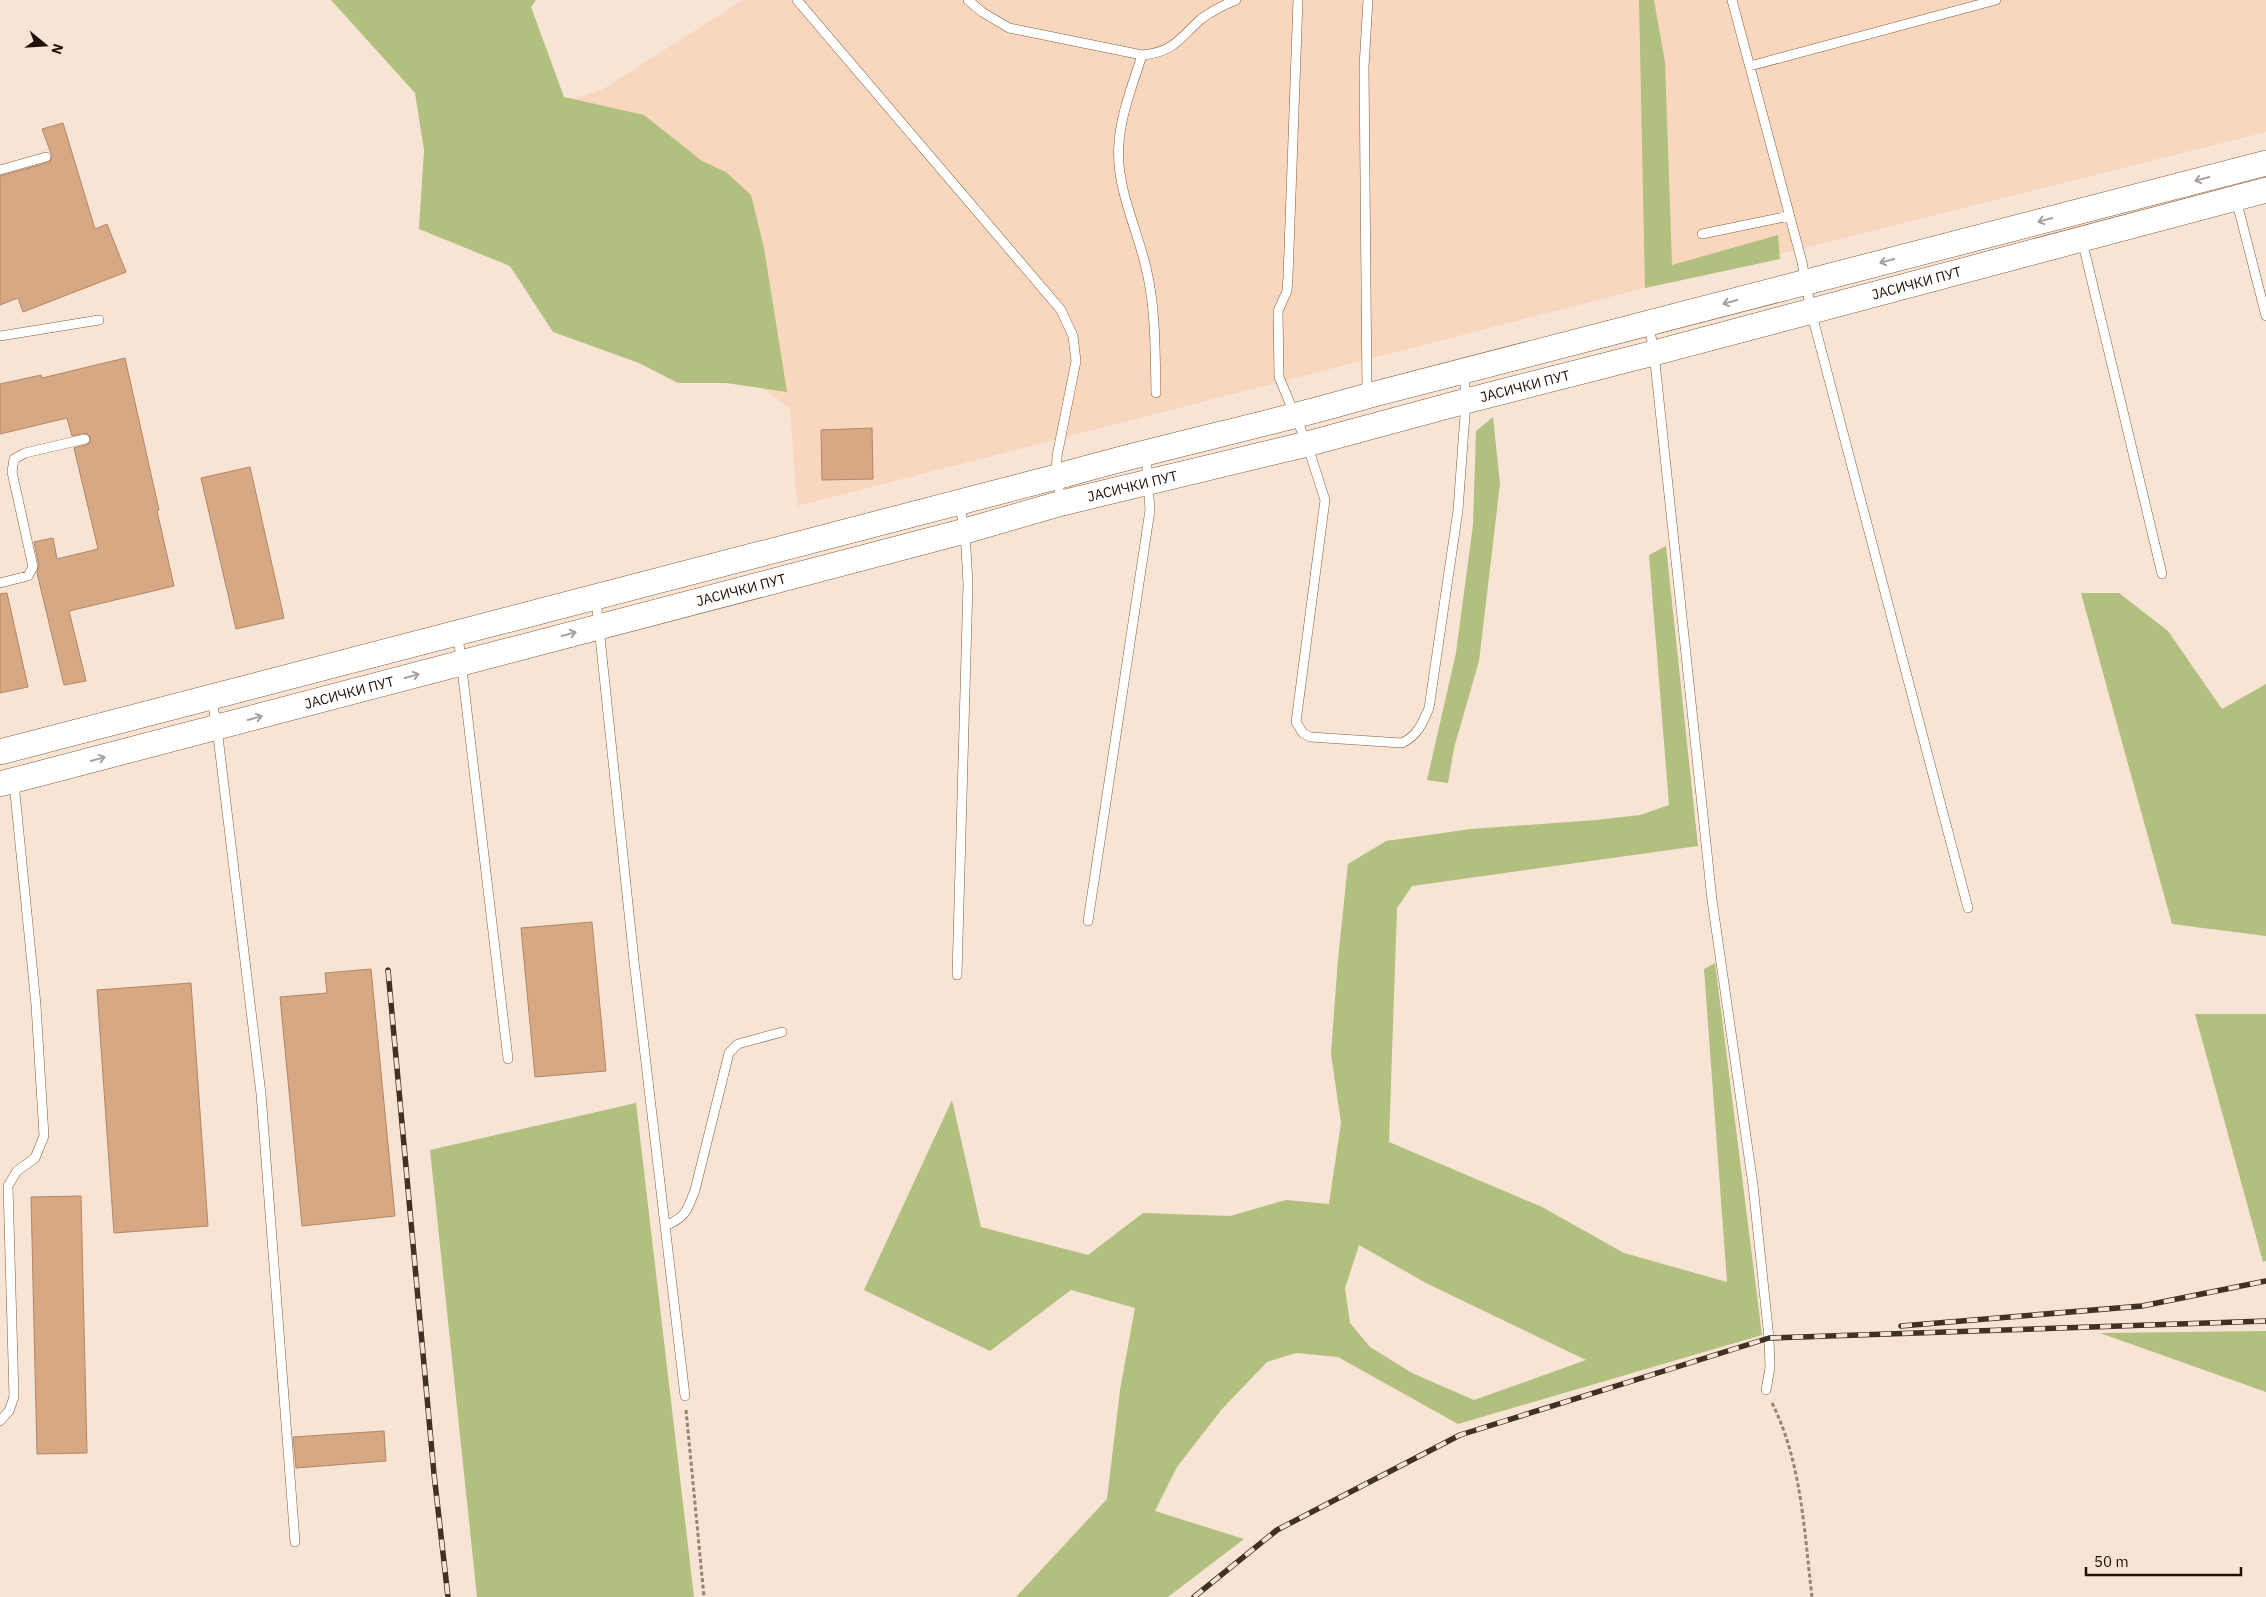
<svg xmlns="http://www.w3.org/2000/svg" width="2266" height="1597" viewBox="0 0 2266 1597" font-family="'IBM Plex Sans',sans-serif">
<style>
.built{fill:#f8d7be}
.green{fill:#b1bf7f;fill-rule:evenodd}
.building{fill:#d6a884;stroke:#b38664}
.lines{fill:none;stroke-linecap:round;stroke-linejoin:round}
.lane-casing{stroke:#865c3b;stroke-width:10}
.secondary-casing{stroke:#865c3b;stroke-width:26}
.path{stroke:#978477;stroke-width:3;stroke-dasharray:4 2.5;stroke-linecap:butt}
.lane{stroke:#fff;stroke-width:9}
.secondary{stroke:#fff;stroke-width:25}
.rail-casing{stroke:#413124;stroke-width:5.5}
.rail{stroke:#f8e4d5;stroke-width:4;stroke-dasharray:11;stroke-linecap:butt}
.oneway{stroke:#a69f9b}
.labels{text-anchor:middle;stroke-width:5;stroke-linejoin:round;paint-order:stroke}
.street-label{font-size:14px;fill:#201004;stroke:#f8e4d5}
</style>
<rect width="100%" height="100%" fill="#f8e4d5"/>
<!-- built -->
<path class="built" d="M743,0h1523v132l-621,156 -848,218 -7,-98 -125,-92 -173,-190 111,-37z"/>
<!-- green -->
<path class="green" d="M331,0h205l-5,7 33,90 80,18 58,46 24,11 25,23 13,53 23,144 -61,-9h-48l-39,-20 -86,-31 -43,-66 -91,-37 5,-79 -9,-57z
M1639,0h15l11,62 7,203 106,-30 2,24 -135,29z
M1493,417l7,67 -21,177 -25,87 -6,35 -21,-3 29,-127 17,-128 3,-94z
M1666,546l32,300 -286,40 -15,22 -8,234 153,65 82,46 103,29 -23,-313 11,-6 47,372 -304,89 -120,-67 -42,-4 -29,9 -45,47 -45,58 -22,44 89,28 -76,58h-152l91,-98 13,-109 15,-82 -64,-18 -81,61 -126,-61 88,-190 29,127 107,28 55,-42 87,3 56,-16 43,4 12,-81 -10,-69 7,-95 10,-95 38,-23 85,-12 125,-9 44,-5 29,-10 -20,-250zM1359,1245l67,38 160,77 -112,40 -62,-27 -42,-26 -20,-24 -5,-35z
M2081,593h38l49,38 54,78 44,-25v252l-94,-12z
M2195,1014h71v247l-3,1z
M636,1103l58,494h-217l-47,-447z
M2266,1331v61l-166,-59z"/>
<!-- building -->
<path class="building" d="M63,123l32,106 12,-5 19,48 -103,40 -5,-14 -18,7v-129l50,-14 2,-6 -10,-27z
M125,358l34,152 -2,1 17,75 -105,25 17,70 -22,4 -27,-112 2,-7 -5,-24 19,-4 4,21 41,-10 -24,-101 15,-4 2,-6 -5,-5 -14,3 -5,-18 -67,16v-50l41,-9 1,3z
M872,428l1,51 -51,1 -1,-50z
M250,467l34,151 -48,11 -35,-151z
M7,593l21,94 -28,6v-99z
M592,922l14,149 -71,6 -14,-149z
M371,969l24,247 -93,10 -22,-229 47,-4 -2,-20z
M191,983l17,243 -94,7 -17,-243z
M81,1196l6,257 -50,1 -6,-257z
M384,1431l2,30 -90,7 -3,-31z"/>
<g class="lines">
<!-- lane casing -->
<g class="lane-casing">
<path id="lane" d="M797,0l264,310 12,26 3,25 -19,95 -1,21 6,25
M968,0l14,12 27,16 133,27c32,-3 37,-16 59,-36 11,-8 22,-14 35,-19
M1298,0l-10,277 -1,14 -9,20 1,66 28,67 18,56 -29,222 7,11 7,4 92,6c16,-8 20,-19 27,-35l29,-198 8,-109 -2,-29
M1732,0l70,262 9,49 157,597
M1142,55c-9,29 -21,58 -23,88 -4,45 19,86 28,129 9,40 8,81 9,121
M1750,66l246,-66
M0,170l46,-13
M2236,199l30,117
M1702,234l87,-18
M2082,240l80,334
M1649,325l5,28 58,547 41,285 16,153 1,30 -4,22
M0,336l99,-16
M1367,395l-3,-328 4,-67
M0,583l28,-7 5,-9 -21,-95 2,-13 11,-6 60,-14
M596,599l38,362 51,435
M458,635l50,424
M212,700l5,28 44,366 34,448
M1088,921l62,-411 -4,-56
M957,975l11,-391 -3,-53 -6,-27
M665,1226c21,-9 22,-15 30,-36l34,-137 9,-9 44,-12
M0,1421l9,-10 5,-14 -6,-211 9,-15 18,-13 9,-22 -8,-131 -22,-222"/>
</g>
<!-- secondary casing -->
<g class="secondary-casing">
<g id="secondary">
<path d="M0,752l1056,-275c103,-30 208,-51 311,-81l899,-233"/>
<path id="s1" d="M0,784l965,-253 97,-28 245,-59 159,-43 188,-48 612,-163"/>
</g>
</g>
<!-- path -->
<path class="path" d="M1772,1403c30,60 32,128 40,194
M686,1410l18,187"/>
<!-- lane -->
<use href="#lane" class="lane"/>
<!-- secondary -->
<use href="#secondary" class="secondary"/>
<!-- rail casing -->
<g class="rail-casing">
<path id="rail" d="M388,970l46,504 14,123
M1901,1326l241,-20 124,-25
M1194,1597l83,-67 183,-95 309,-97 497,-17"/>
</g>
<!-- rail -->
<use href="#rail" class="rail"/>
</g>
<!-- one-way arrows -->
<defs><path id="oneway-shaft" d="M-6 0H5M1.5-3L5.5 0L1.5 3" fill="none" stroke-width="1.6" stroke-linecap="round" stroke-linejoin="round" transform="scale(1.25)"/></defs>
<g class="oneway">
<use href="#oneway-shaft" transform="translate(2202 179) rotate(165)"/>
<use href="#oneway-shaft" transform="translate(2045 220) rotate(165)"/>
<use href="#oneway-shaft" transform="translate(1887 261) rotate(165)"/>
<use href="#oneway-shaft" transform="translate(1730 302) rotate(165)"/>
<use href="#oneway-shaft" transform="translate(569 634) rotate(-15)"/>
<use href="#oneway-shaft" transform="translate(412 676) rotate(-15)"/>
<use href="#oneway-shaft" transform="translate(255 718) rotate(-15)"/>
<use href="#oneway-shaft" transform="translate(98 759) rotate(-15)"/>
</g>
<g class="labels">
<!-- street labels -->
<g class="street-label">
<text dy="5" stroke="none"><textPath href="#s1" startOffset="1981">ЈАСИЧКИ ПУТ</textPath></text>
<text dy="5" stroke="none"><textPath href="#s1" startOffset="1576">ЈАСИЧКИ ПУТ</textPath></text>
<text dy="5" stroke="none"><textPath href="#s1" startOffset="1171">ЈАСИЧКИ ПУТ</textPath></text>
<text dy="5" stroke="none"><textPath href="#s1" startOffset="766">ЈАСИЧКИ ПУТ</textPath></text>
<text dy="5" stroke="none"><textPath href="#s1" startOffset="361">ЈАСИЧКИ ПУТ</textPath></text>
</g>
</g>
<!-- north arrow -->
<g transform="translate(45 45) rotate(108)" stroke="#f8e4d5" stroke-width="4" paint-order="stroke">
<path d="M0-4L9 19L0 12L-9 19Z" fill="#201004"/>
<text y="-8" font-size="14" font-weight="bold" text-anchor="middle" fill="#201004">N</text>
</g>
<!-- scale -->
<path d="M2086 1567v8h155v-8" fill="none" stroke="#201004" stroke-width="2.5"/>
<text x="2094" y="1567" font-size="15" fill="#201004" stroke="#f8e4d5" stroke-width="4" paint-order="stroke">50 m</text>
</svg>
